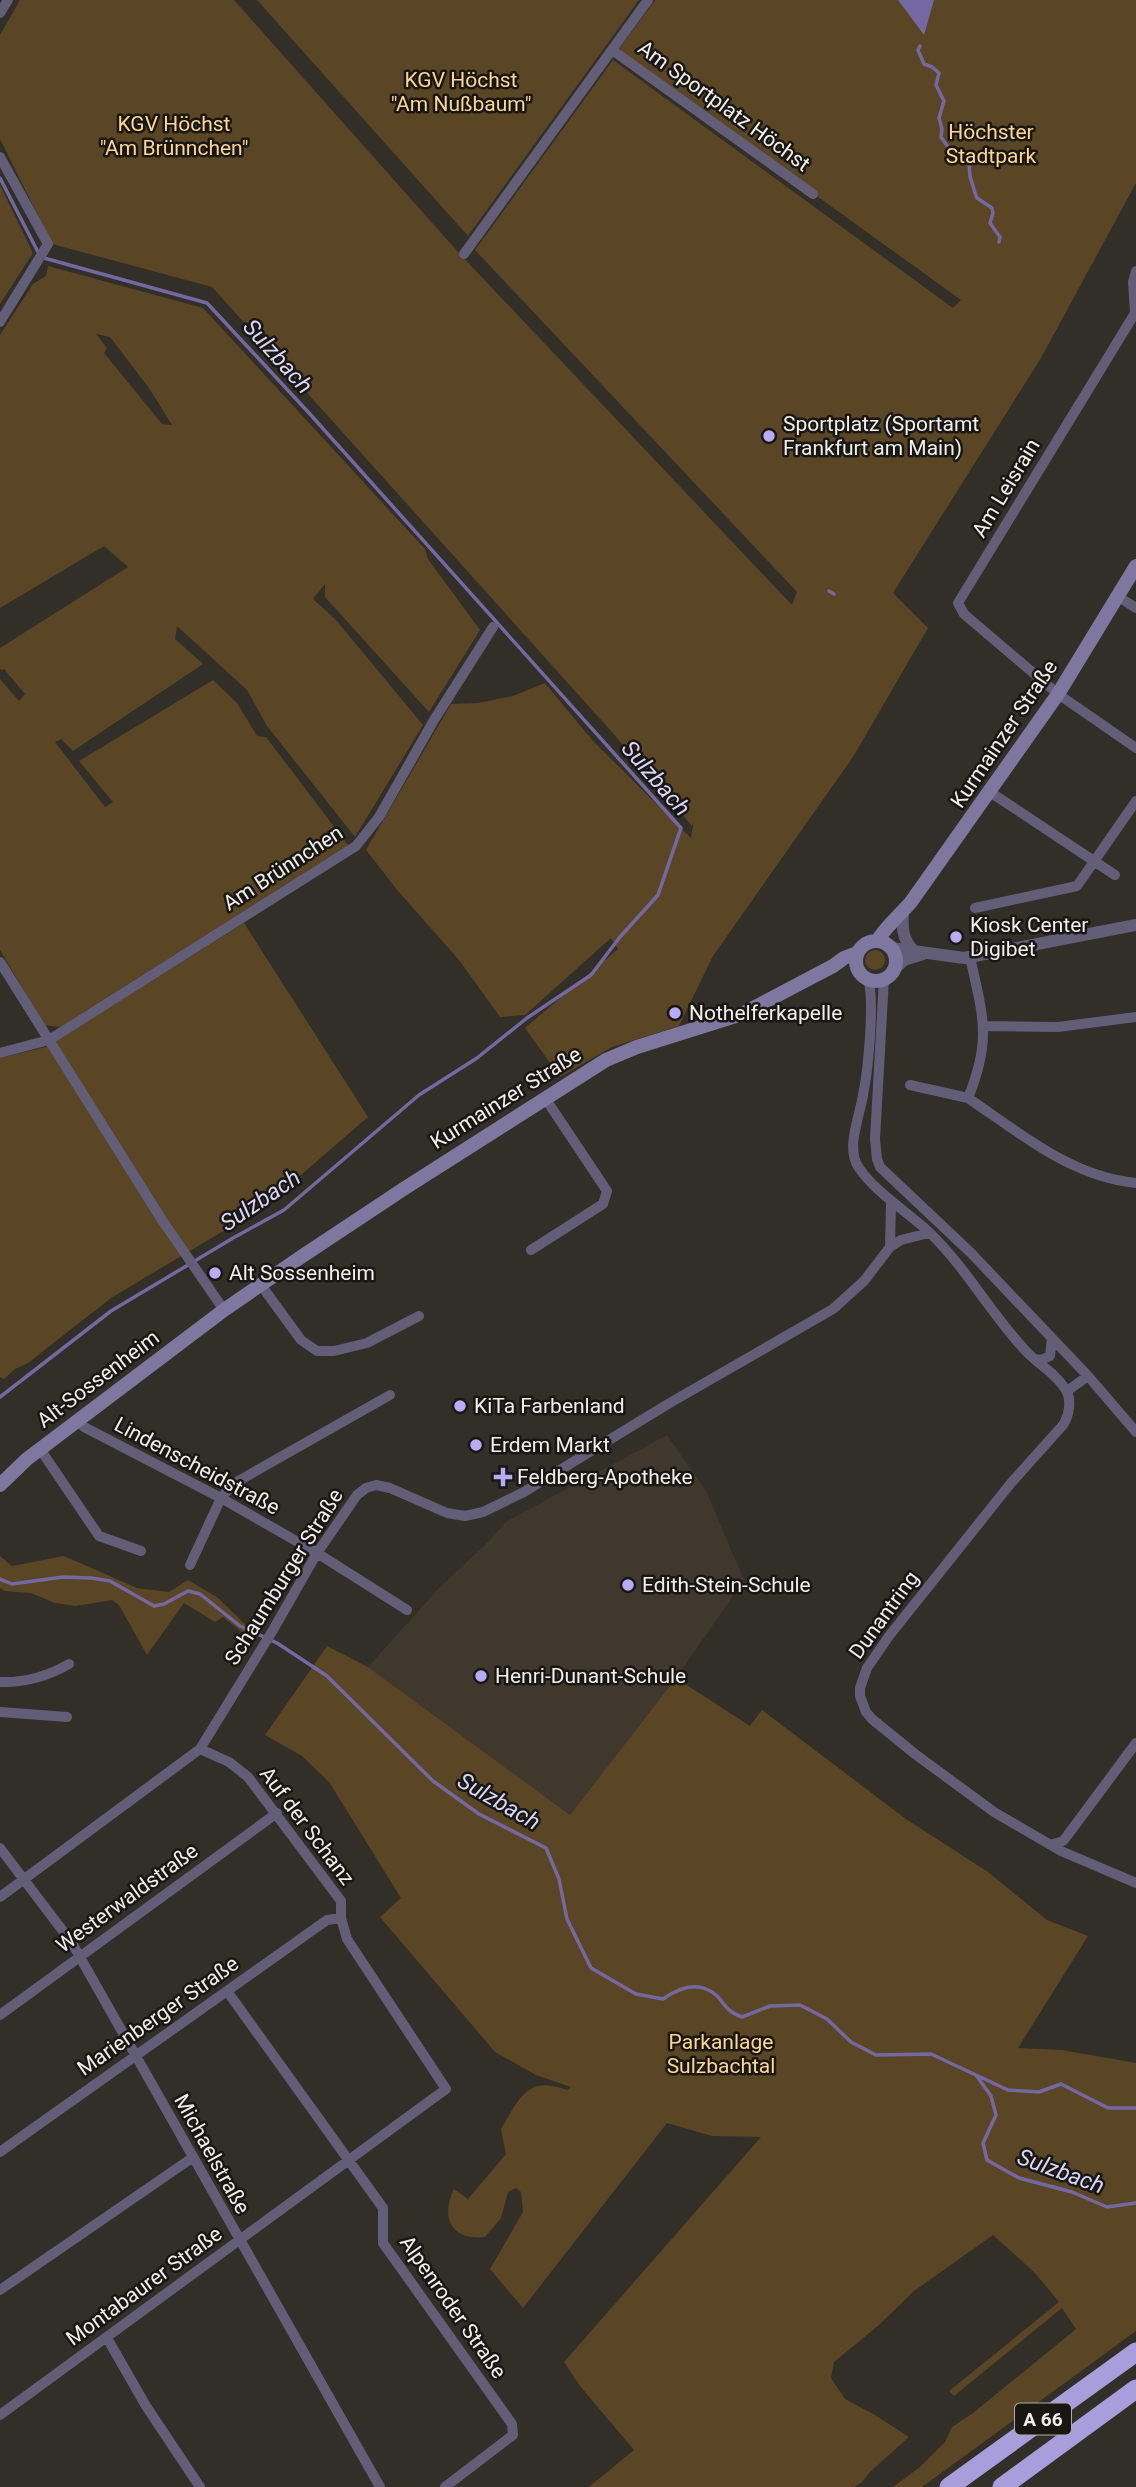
<svg xmlns="http://www.w3.org/2000/svg" width="1136" height="2487" viewBox="0 0 1136 2487" font-family="Roboto,sans-serif">
<style>
.built{fill:#40382d}
.green{fill:#5a4625;fill-rule:evenodd}
.water{fill:#7368a2}
.lines{fill:none;stroke-linecap:round;stroke-linejoin:round}
.stream{stroke:#7368a2;stroke-width:3.5}
.minor{stroke:#625e78;stroke-width:10}
.tertiary{stroke:#625e78;stroke-width:12}
.secondary{stroke:#7e78a0;stroke-width:14}
.motorway{stroke:#a89edc;stroke-width:19}
.poi-dot{fill:#b8abf7;stroke:#181714;stroke-width:2.5}
.labels{text-anchor:middle;stroke-width:5;stroke-linejoin:round;paint-order:stroke}
.shield{fill:#181714;stroke:#b1aeaa;stroke-width:2}
.shield-label{font-size:19px;font-weight:bold;fill:#f2efeb}
.park-label{font-size:21px;fill:#ffd593;stroke:#181714}
.street-label{font-size:21px;fill:#f2efeb;stroke:#181714}
.poi-label{font-size:21px;fill:#f2efeb;stroke:#181714;text-anchor:start}
.water-label{font-size:23px;font-style:italic;fill:#dad6f9;stroke:#181714}
</style>
<rect width="100%" height="100%" fill="#322e28"/>
<!-- built -->
<path class="built" d="M667,1435l39,56 38,89 -68,98 -106,137 -202,-148 70,-78 52,-49 17,-19z"/>
<!-- green -->
<path class="green" d="M20,0h214l224,252 334,353 5,-13 -322,-342 138,-190 340,248 8,-8 -344,-248 38,-52h481v183l-95,175 -148,235 35,35 -75,129 -140,199 -34,70 -67,21 -52,30 -35,-49 93,-79 -7,-11 -86,77 -25,2 -41,-57 -61,-69 -32,-41 85,-146 27,-1 35,-7 32,-13 48,58 98,97 3,-18 -2,6 -81,-95 -399,-444 -160,-43 -52,-105v-104z
M257,0h382l-171,236z
M0,185l33,68 -33,51z
M48,266l155,42 222,241 3,10 52,71 -51,82 -104,-115v-13l-12,15 23,21 87,105 -68,112 -88,-111 -20,-36 -70,-64 -2,13 28,25 -130,87 -12,-12 -6,3 50,65 8,-5 -34,-41 134,-81 24,23 20,33 9,1 82,108 -288,182 -16,-2 -44,-75v-271l19,22 6,-7 -21,-25 -3,1 -1,-2v-20l128,-81 -24,-21 -104,62v-273l33,-51 13,-8zM96,334l14,3 39,51 23,37 -10,-1 -58,-71 3,-5z
M244,923l124,194 -103,89 -154,92 -83,65 -13,6 -11,10 -4,-2v-319l46,-11z
M865 960a10 10 0 1 1 20 0a10 10 0 1 1-20 0Z
M0,1556l12,10 52,-10 73,32 32,4 19,-12 30,18 30,29h14l-8,15 -31,-25 -8,5 -31,-19 -37,52 -28,-50 -7,-5 -37,6 -20,-3 -24,-10 -26,-2 -5,-3z
M327,1646l41,21 202,148 106,-137 74,48 12,-16 144,109 82,53 59,48 41,16 -70,112 44,2 74,13v268l-214,156h-29l27,-20 25,-25 7,-15 21,-14 103,-84 -14,-21 -108,88 -5,-5 110,-89 -24,-29 -42,-38 -79,56 -35,34 -45,37 -3,16 14,21 30,16 34,22 -39,35 -8,10 -8,5h-265l45,-37 -54,-64 -16,-24 197,-225 -49,-1 -45,-13 -144,185 -33,-39 33,-57 -2,-20 -5,-4 -8,4 -7,26 -16,19c-34,4 -45,-20 -31,-48l14,10 38,-45 -5,-25c19,-31 26,-54 66,-39l4,-3 -35,-12 -41,-23 -115,-135 21,-19 -72,-116 -27,-26 -37,-21z"/>
<!-- water -->
<path class="water" d="M898,0h36l-10,35z"/>
<g class="lines">
<!-- stream -->
<path class="stream" d="M920,46l-2,4 6,14 8,3 7,6 -3,12 8,16 -5,17 3,11 -1,8 7,10
M960,153l9,10 1,13 5,17 2,5 15,10 1,5 -3,10 10,14 -1,5
M0,178l38,74
M829,591l5,3
M0,1397l111,-86 122,-73 51,-28 135,-115 58,-37 50,-40 64,-43 29,-38 38,-42 23,-67 -372,-415 -102,-110 -163,-45
M0,1579l12,5 51,-7 28,1 19,3 44,25 10,-2 24,-13 12,3 40,32 37,17 50,33 106,105 46,33 67,34 13,31 8,40 24,49 45,26 27,5c14,-10 32,-18 49,-7 13,8 10,18 30,25l28,-11 30,-1 27,14 24,23 25,13 55,-1 77,36 31,2 22,-8 47,24h28
M976,2075l15,21 5,19 -13,28 4,17 32,18 53,14 35,15 29,-4"/>
<!-- minor -->
<path class="minor" d="M0,13l8,-13
M612,50l201,144
M0,157l48,87 -48,78
M464,254l184,-254
M1136,271l-3,11 2,31 -177,290 6,11 94,80 78,54
M1117,596l19,12
M990,792l125,83
M975,908l102,-22 59,-85
M970,957c13,60 22,82 -2,141 52,35 103,79 168,85
M0,962l162,258 62,90
M868,979c7,22 0,92 -5,116 -3,21 -18,54 -4,73 18,26 48,43 71,65 36,35 60,79 94,116 12,14 32,24 42,41 6,10 3,26 -3,35l-52,58 -122,153 -22,32 -7,20v8l6,16 6,7 43,35 79,58 67,39 75,32
M884,979l-9,160 2,20 3,8 91,86 117,123 48,56
M984,1026l74,1 78,-10
M0,1053l49,-13 307,-194 23,-29 55,-97 59,-93
M910,1085l58,13
M890,1247l1,-46
M531,1250l72,-46 4,-13 -62,-93
M261,1285l40,55 16,11h17l33,-8 52,-27
M1034,1359l7,1 9,-4 2,-18
M1067,1391l21,-15
M78,1420l6,7 137,71 96,55 90,57
M40,1449l59,87 42,15
M190,1565l31,-67 12,-14 157,-89
M0,1682c25,1 48,-6 69,-18
M0,1712l67,5
M1051,1845l12,-4 4,-5 69,-93
M0,1848l72,95 308,544
M0,1897l200,-148 73,-119 44,-77 40,-58 9,-7 10,-3 14,3 57,25 18,3 18,-4 41,-20 144,-88 165,-95 31,-28 26,-34 11,-7 28,-7
M227,1991l156,217v35l129,181 1,11 -68,52
M0,2015l277,-202
M0,2152l327,-232 14,-2
M0,2290l192,-132
M107,2338l39,68 54,81
M0,2415l446,-326 -99,-150 -6,-21v-17l-93,-124 -19,-15 -29,-13"/>
<!-- tertiary -->
<path class="tertiary" d="M903,912c-1,14 -1,27 10,38
M891,948l73,10 172,-33
M893,970l11,-10 19,-6"/>
<!-- secondary -->
<path class="secondary" d="M877,941c10,-16 22,-25 34,-39l147,-208 78,-128
M856 961a20 20 0 1 1 40 0a20 20 0 1 1-40 0Z
M0,1485l27,-26 197,-149 77,-53 104,-69 201,-128 31,-13 105,-33 91,-48 11,-8 13,-5"/>
<!-- motorway -->
<path class="motorway" d="M949,2487l187,-135
M1002,2487l134,-98"/>
</g>
<!-- markers -->
<g class="poi-dot">
<circle cx="769" cy="436" r="7"/>
<circle cx="956" cy="937" r="7"/>
<circle cx="675" cy="1013" r="7"/>
<circle cx="215" cy="1273" r="7"/>
<circle cx="460" cy="1406" r="7"/>
<circle cx="476" cy="1445" r="7"/>
<path d="M499.5 1466.5h7v7h7v7h-7v7h-7v-7h-7v-7h7z"/>
<circle cx="628" cy="1585" r="7"/>
<circle cx="481" cy="1676" r="7"/>
</g>
<g class="labels">
<!-- shield labels -->
<rect class="shield" x="1015" y="2403.5" width="56" height="31" rx="5"/>
<g class="shield-label">
<text x="1043" y="2426">A 66</text>
</g>
<!-- park labels -->
<g class="park-label">
<text x="461" y="87">KGV Höchst<tspan x="461" dy="24">"Am Nußbaum"</tspan></text>
<text x="174" y="131">KGV Höchst<tspan x="174" dy="24">"Am Brünnchen"</tspan></text>
<text x="991" y="139">Höchster<tspan x="991" dy="24">Stadtpark</tspan></text>
<text x="721" y="2049">Parkanlage<tspan x="721" dy="24">Sulzbachtal</tspan></text>
</g>
<!-- street labels -->
<g class="street-label">
<text transform="translate(724 106) rotate(36)" y="7">Am Sportplatz Höchst</text>
<text transform="translate(1006 488) rotate(-59)" y="7">Am Leisrain</text>
<text transform="translate(1004 734) rotate(-56)" y="7">Kurmainzer Straße</text>
<text transform="translate(283 868) rotate(-33)" y="7">Am Brünnchen</text>
<text transform="translate(506 1098) rotate(-32)" y="7">Kurmainzer Straße</text>
<text transform="translate(98 1379) rotate(-37)" y="7">Alt-Sossenheim</text>
<text transform="translate(197 1466) rotate(28)" y="7">Lindenscheidstraße</text>
<text transform="translate(284 1577) rotate(-58)" y="7">Schaumburger Straße</text>
<text transform="translate(884 1615) rotate(-54)" y="7">Dunantring</text>
<text transform="translate(307 1826) rotate(53)" y="7">Auf der Schanz</text>
<text transform="translate(127 1898) rotate(-36)" y="7">Westerwaldstraße</text>
<text transform="translate(158 2016) rotate(-35)" y="7">Marienberger Straße</text>
<text transform="translate(212 2154) rotate(61)" y="7">Michaelstraße</text>
<text transform="translate(144 2286) rotate(-36)" y="7">Montabaurer Straße</text>
<text transform="translate(453 2307) rotate(55)" y="7">Alpenroder Straße</text>
</g>
<!-- poi labels -->
<g class="poi-label">
<text x="783" y="431">Sportplatz (Sportamt<tspan x="783" dy="24">Frankfurt am Main)</tspan></text>
<text x="970" y="932">Kiosk Center<tspan x="970" dy="24">Digibet</tspan></text>
<text x="689" y="1020">Nothelferkapelle</text>
<text x="229" y="1280">Alt Sossenheim</text>
<text x="474" y="1413">KiTa Farbenland</text>
<text x="490" y="1452">Erdem Markt</text>
<text x="517" y="1484">Feldberg-Apotheke</text>
<text x="642" y="1592">Edith-Stein-Schule</text>
<text x="495" y="1683">Henri-Dunant-Schule</text>
</g>
<!-- water labels -->
<g class="water-label">
<text transform="translate(278 356) rotate(48)" y="8">Sulzbach</text>
<text transform="translate(656 778) rotate(49)" y="8">Sulzbach</text>
<text transform="translate(260 1200) rotate(-34)" y="8">Sulzbach</text>
<text transform="translate(499 1801) rotate(30)" y="8">Sulzbach</text>
<text transform="translate(1061 2171) rotate(20)" y="8">Sulzbach</text>
</g>
</g>
</svg>
